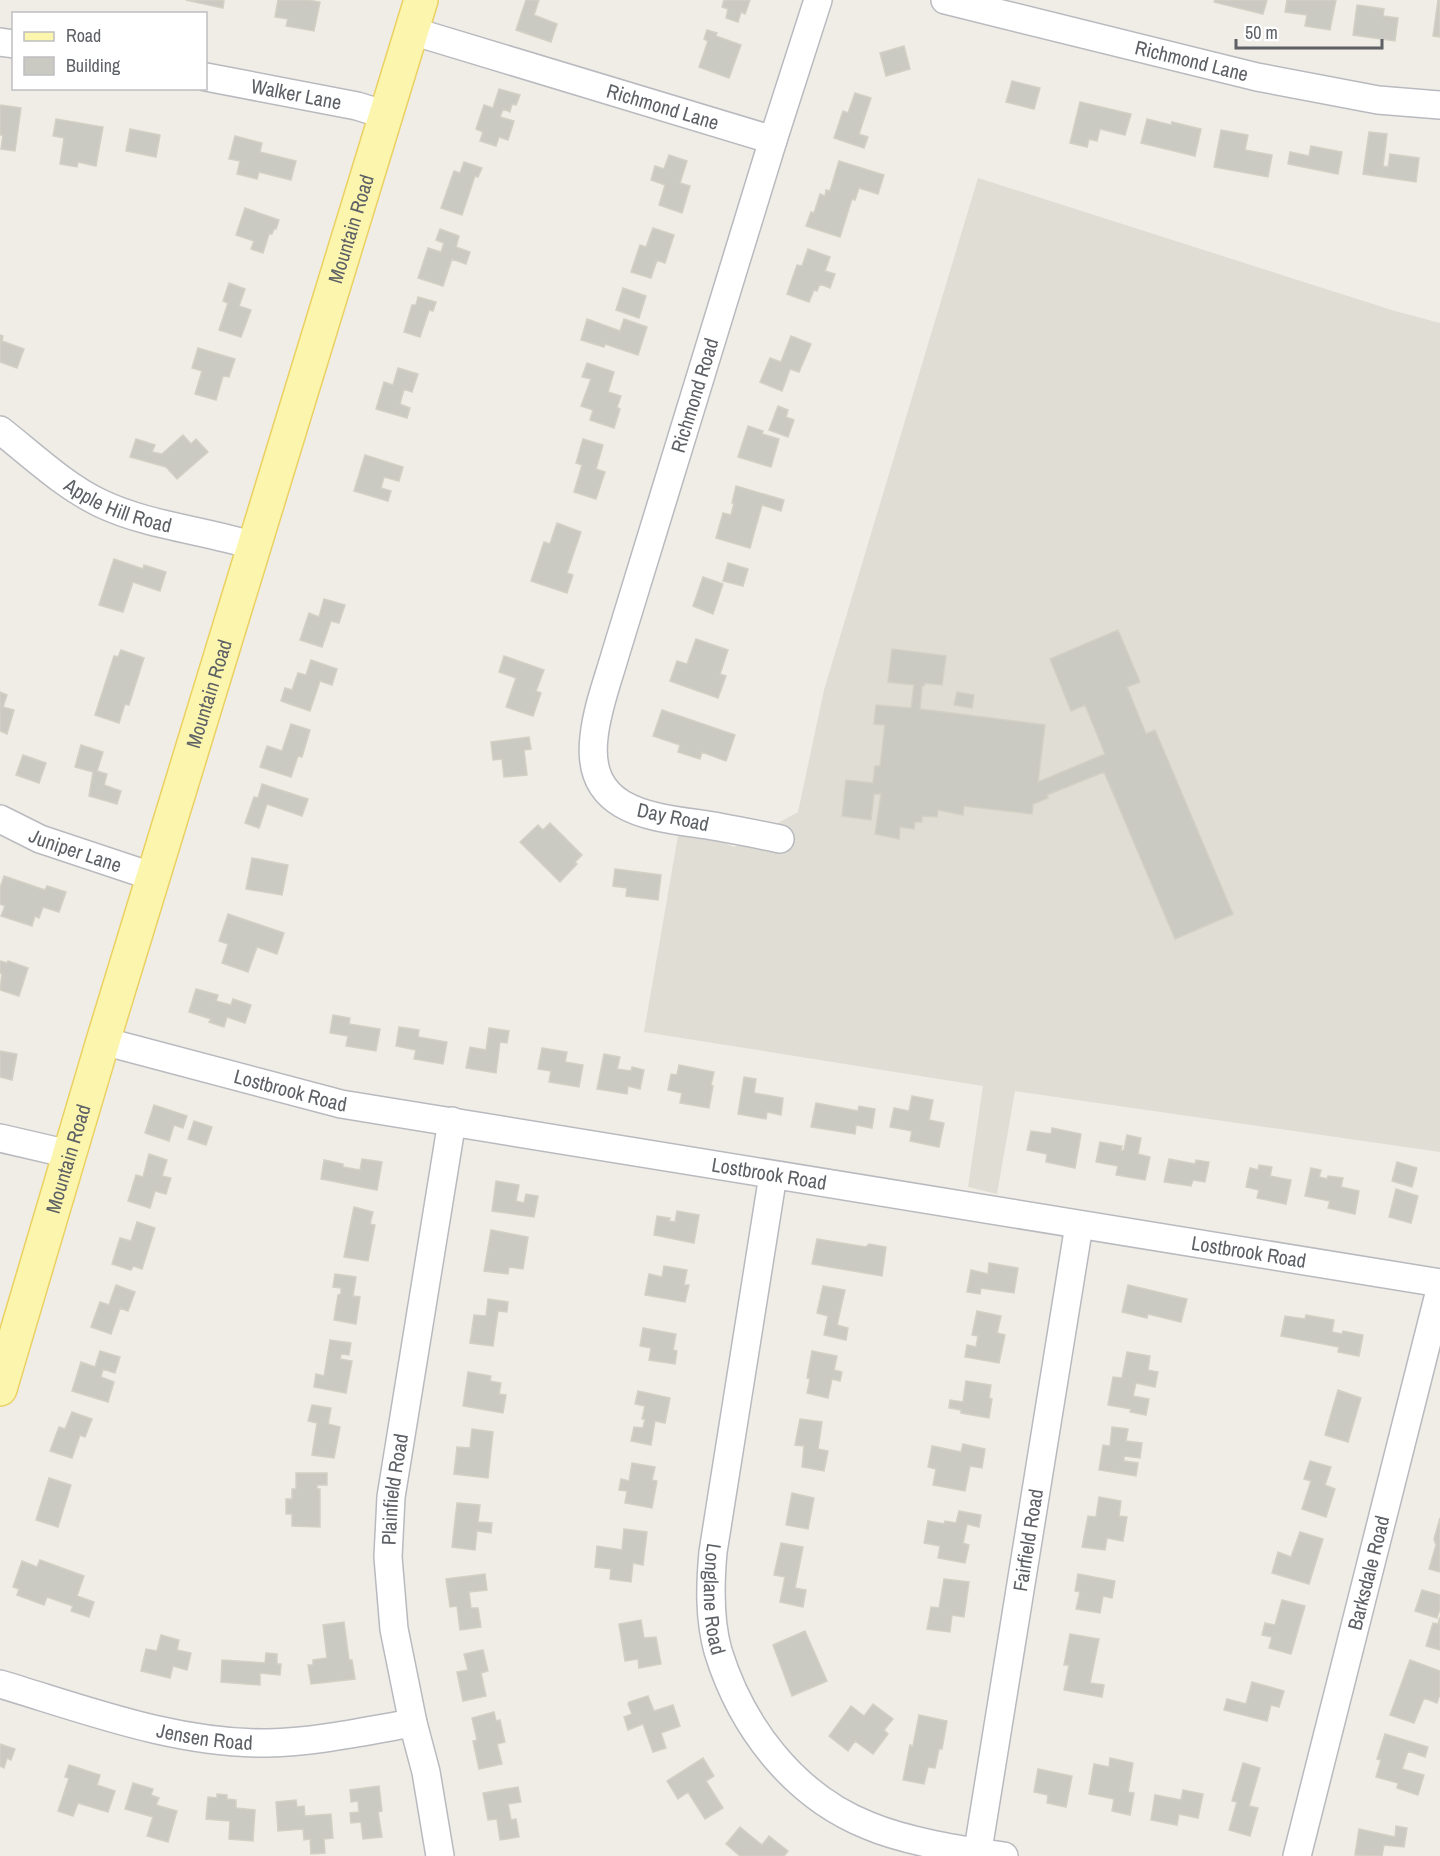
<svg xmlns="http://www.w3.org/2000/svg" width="1440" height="1856" viewBox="0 0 1440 1856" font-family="'Archivo Narrow',sans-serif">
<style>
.education{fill:#dfddd4}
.building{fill:#cac9c2;stroke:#d3d0c4;stroke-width:1.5}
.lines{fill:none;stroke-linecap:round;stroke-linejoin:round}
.minor-casing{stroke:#b8babf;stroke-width:30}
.major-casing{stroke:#ebd062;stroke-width:36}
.minor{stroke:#fff;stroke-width:27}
.major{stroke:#fbf5ae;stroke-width:33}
.labels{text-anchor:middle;stroke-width:6;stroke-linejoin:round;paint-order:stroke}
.street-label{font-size:20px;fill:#5d6065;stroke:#fff}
</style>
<rect width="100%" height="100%" fill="#efede5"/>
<!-- education -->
<path class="education" d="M978,178l417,133 45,12v829l-425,-61 -18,103 -29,-7 15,-101 -339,-54 35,-202 29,5 26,12 64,-35 26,-122z"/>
<!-- building -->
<path class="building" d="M186,0h38l-1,8z
M278,0h29l13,2 -6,29 -28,-5 2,-7 -13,-2z
M526,0h13l-5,15 23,9 -6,18 -35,-12z
M724,0h26l-5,14 -4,-2 -3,10 -12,-4 2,-9 -6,-2z
M1215,0h52l-4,14 -49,-12z
M1287,0h49l-6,30 -25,-4 2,-11 -22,-3z
M1438,0h2v37l-7,-1z
M1357,5l27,4 -1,7 15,2 -3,23 -42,-6z
M707,30l10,3 -1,3 25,9 -12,33 -30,-11 9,-26 -4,-2z
M904,46l6,23 -24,7 -6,-23z
M1012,81l28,7 -6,21 -28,-7z
M499,89l21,6 -4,10 -4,-1 -2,8 -7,-3 -3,8 14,4 -6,19 -9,-3 -3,9 -16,-5 3,-9 -7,-3 8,-24 9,3z
M855,93l16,5 -12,36 9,3 -4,11 -30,-10 9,-27 5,2z
M1080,102l51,12 -6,21 -25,-6 -3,12 -8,-2 -2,8 -17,-4z
M0,105l21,3 -6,43 -14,-2 2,-14h-3z
M56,119l47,8 -7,39 -18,-4 -1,5 -17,-3 4,-26 -11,-2z
M1147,119l24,6 1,-3 29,7 -6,27 -54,-13z
M130,129l30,6 -4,22 -30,-6z
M1221,130l27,5 -3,15 27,5 -4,22 -54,-10z
M1369,132l18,2 -4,32 5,1 2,-13 29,4 -3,24 -53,-8z
M235,136l27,7 -2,9 36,9 -5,19 -32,-8 -2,7 -20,-5 3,-13 -11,-2z
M1311,146l31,6 -4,22 -50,-10 2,-12 19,4z
M669,155l18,6 -7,22 10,3 -8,27 -23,-8 6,-20 -14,-5 4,-14 9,3z
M839,161l45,14 -6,19 -19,-6 -4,12 -3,-1 -12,38 -34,-11 5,-14 3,1 6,-19 5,2 1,-6 4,1z
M464,162l18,6 -4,9 -3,-1 -13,39 -21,-7 13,-37 6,2z
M245,208l34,12 -3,9h-2l-2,5h-3l-6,19 -12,-4 3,-8 -18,-6z
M653,228l21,7 -9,28 -8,-3 -6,18 -20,-6 9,-27 6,2z
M440,229l19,7 -3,11 14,5 -4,12 -14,-5 -9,27 -25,-8 10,-30 13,4 3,-9 -8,-3z
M808,249l22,8 -5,14 10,3 -5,14 -10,-4 -3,7 -3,-1 -5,12 -22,-8 10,-29 5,1z
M229,283l16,6 -6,17 12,4 -10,27 -22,-7 9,-27 -5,-2z
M623,288l23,8 -7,22 -23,-8z
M418,297l18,5 -3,9 -4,-1 -9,27 -16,-5 8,-27h4z
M587,319l33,12 4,-12 23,8 -9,28 -33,-11 -1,3 -23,-7z
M0,335l3,1 -1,5 22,8 -7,19 -17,-6z
M791,336l20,8 -12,28 -9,-3 -8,22 -22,-9 10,-24 11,4z
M198,348l37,11 -6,18 -6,-1 -7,24 -21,-6 7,-23 -10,-3z
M587,363l27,9 -6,20 13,4 -4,11 3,2 -6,19 -24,-8 3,-10 -12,-4 10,-27 -9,-2z
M398,368l20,6 -6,18 -8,-3 -4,15 10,4 -3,10 -31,-9 8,-27 9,3z
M778,406l10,4 -2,7 8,3 -6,17 -19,-7z
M748,426l15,5 -1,3 17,5 -8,28 -33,-10z
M183,435l8,9 5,-5 12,13 -31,27 -11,-12 -36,-10 6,-18 19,6 -3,7 10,2z
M583,439l20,6 -7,24 9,3 -9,27 -22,-7 8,-27 -6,-2z
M365,455l38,12 -4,14 -15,-4 -3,11 10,3 -3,10 -34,-10z
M736,486l48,14 -3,11 -19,-6 -12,43 -34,-10 7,-25 8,2 3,-12h-2z
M557,523l24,9 -14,41 6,2 -6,18 -36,-12 13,-39 6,2z
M114,559l29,10 1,-4 22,7 -6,19 -27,-9 -10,30 -24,-7z
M728,563l20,6 -5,17 -20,-5z
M703,577l20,7 -10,30 -20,-8z
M324,599l21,6 -6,18 -8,-2 -9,26 -22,-7 9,-27 10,4z
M1118,630l22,52 -13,5 19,47 9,-4 78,184 -58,25 -71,-167 -57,23 1,3 -15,6 -1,10 -68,-8 -1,9 -25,-5 -1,7 -15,-1v6h-7l-1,7 -14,-2 -1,12 -24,-5 6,-40h-7l-3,26 -29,-4 4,-36 27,3 2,-17h5l5,-41 -11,-1 2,-19 35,3 3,-23 -26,-3 4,-33 54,7 -4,29 -17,-2 -1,3h-2l-2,23 125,16 -7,57 67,-28 -20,-49 -14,6 -21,-52z
M696,639l32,11 -8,24 6,2 -8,22 -48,-17 7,-20 10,3z
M121,650l23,8 -15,47 -4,-1 -6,19 -24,-8 19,-59 4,1z
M504,656l40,14 -8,21 5,2 -8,23 -27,-9 10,-29 -17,-6z
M311,660l26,9 -5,16 -12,-4 -10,30 -29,-10 4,-13 7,2 6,-17 8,2z
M0,692l7,3 -4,12 11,3 -7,24 -7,-3z
M957,692l17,3 -2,13 -18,-3z
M662,710l73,25 -9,26 -24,-9 -2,7 -22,-7 2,-7 -27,-9z
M291,724l19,6 -8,27 -4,-1 -7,21 -31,-10 7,-21 15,5z
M529,737l2,12 -7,1 3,25 -23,2 -2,-18 -9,1 -2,-18z
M81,745l22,7 -6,19 10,3 -3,11 17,6 -4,13 -28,-8 4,-24 -18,-5z
M23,755l23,8 -7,20 -23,-8z
M262,784l46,15 -6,17 -35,-12 -8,24 -14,-5 9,-26 4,1z
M550,823l32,32 -7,7 2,2 -17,18 -40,-40 18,-17 5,5z
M252,858l36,7 -6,30 -36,-6z
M615,869l46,6 -3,25 -32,-4 1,-8 -14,-2z
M4,876l41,14 2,-4 19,6 -7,20 -16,-5 -4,11 -4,-2 -3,10 -31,-10 4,-10 -5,-2v-16z
M228,914l56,19 -7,21 -20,-7 -9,25 -26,-9 6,-19 -9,-3z
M0,961l7,2 1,-2 20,7 -9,28 -19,-6 2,-16 -2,-1z
M196,989l22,6 -2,6 15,4 2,-6 18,6 -6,18 -18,-6 -3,10 -15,-5 2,-3 -22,-7z
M333,1015l17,3 -1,6 31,5 -4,22 -30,-5 2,-10 -18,-3z
M399,1027l20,3 -1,7 29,5 -4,22 -29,-5 2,-9 -20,-4z
M489,1028l20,3 -2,12 -7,-1 -4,31 -30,-5 4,-21 16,3z
M542,1048l25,4 -2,10 18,3 -4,22 -30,-5 2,-11 -13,-2z
M0,1051l17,3 -5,26 -12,-3z
M604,1054l16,3 -3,12 14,2 1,-4 12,3 -4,19 -12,-3 -1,8 -30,-5z
M679,1065l35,7 -3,13 2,1 -4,22 -29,-5 2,-10 -14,-3 3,-16 6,1z
M744,1077l12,2 -2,14 29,5 -2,17 -14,-3 -1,7 -28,-5z
M912,1096l21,4 -4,20 15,3 -5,24 -29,-6 2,-10 -22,-4 4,-19 15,3z
M816,1103l42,8 1,-5 16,3 -3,19 -16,-3 -1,9 -44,-7z
M154,1105l33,11 -4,12 -9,-3 -5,16 -24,-8z
M194,1121l18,6 -6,18 -18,-6z
M1052,1128l29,6 -6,34 -29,-6 1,-8 -20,-4 4,-19 20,3z
M1127,1135l14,3 -3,16 12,3 -5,23 -29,-5 2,-9 -22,-4 4,-20 22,4 -1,5 3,-1z
M149,1154l18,6 -5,16 9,2 -5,16 -11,-3 -5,17 -22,-7 8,-26 7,2z
M362,1159l20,3 -5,28 -56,-11 3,-19 19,4v3l17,3z
M1169,1159l26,5 1,-4 13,2 -4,20 -12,-2 -2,6 -27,-4z
M1397,1162l20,6 -5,19 -20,-6z
M1259,1165l13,2 -2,9 21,4 -5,24 -29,-6 2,-8 -13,-3 4,-19 8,2z
M1311,1168l10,2 -2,7 8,2 1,-3 15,2 -2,9 18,4 -4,23 -27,-6 2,-7 -25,-5z
M496,1181l23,4 -3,16 8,2 2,-9 12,2 -4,21 -42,-6z
M1396,1189l22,7 -7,27 -22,-6z
M354,1207l19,5 -3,12 5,1 -7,36 -24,-4z
M677,1211l22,4 -5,28 -40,-8 3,-19 13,2 -1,3 6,1z
M137,1222l18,6 -13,41 -9,-3 -2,4 -19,-6 8,-26 11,3z
M491,1230l37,7 -5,32 -14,-2 -1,7 -24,-3z
M817,1239l49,8 3,-3 17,3 -4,29 -70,-12z
M989,1263l29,5 -4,25 -33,-5 -1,6 -13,-2 4,-22 17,4z
M664,1266l23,4 -3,15h5l-4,17 -40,-7 4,-21 13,3z
M335,1274l21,3 -3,19 7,1 -4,27 -22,-4 4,-25 3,-1v-6l-8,-1z
M116,1285l19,7 -7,19 -8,-3 -9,26 -20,-7 9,-25 9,3z
M1128,1285l59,14 -6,23 -33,-8 -1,4 -25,-6z
M823,1286l22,4 -8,35 11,3 -2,12 -22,-5 4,-19 -11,-3z
M488,1299l20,3 -1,10 -9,-1 -5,35 -23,-3 4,-28 12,1z
M977,1311l24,5 -4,17 8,2 -6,28 -34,-6 2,-12 9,2 2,-11 -6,-1z
M1306,1315l28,5 -2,12 10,2 1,-3 20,4 -4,21 -21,-4 1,-5 -58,-11 4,-20 20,3z
M643,1328l33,6 -3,16 4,1 -2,13 -26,-4 2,-12 -11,-2z
M330,1340l21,3 -2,12 -8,-1 -1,5 12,2 -6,32 -32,-6 2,-13 8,2z
M100,1351l20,6 -5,16 -12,-4 -2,8 13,5 -6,20 -36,-11 9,-29 14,5z
M812,1351l25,5 -3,14 8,2 -2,9 -8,-2 -4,19 -21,-5 3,-14 -3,-1z
M1127,1352l23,4 -2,14 10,2 -3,15 -19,-4 -3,13 16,3 -3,16 -16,-3 1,-3 -23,-4 5,-28 9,1z
M468,1372l23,4 -1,5 11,2 -2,11 7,1 -3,18 -40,-7z
M966,1381l25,4 -2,13 3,1 -3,19 -28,-5v-3l-12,-2 1,-8 13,2z
M1338,1390l23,8 -13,44 -23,-7z
M638,1391l32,7 -5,25 -10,-2 -4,24 -20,-4 3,-14 9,1 2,-9h-3l3,-13 -10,-2z
M312,1405l19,3 -3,16 12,3 -6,31 -22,-3 5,-32 -9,-2z
M72,1412l20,7 -7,18 -5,-2 -8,23 -22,-7 9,-24 6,2z
M800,1419l22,3 -4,27 10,2 -4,20 -22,-4 2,-21 -9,-1z
M1112,1427l16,2 -2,12 16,2 -2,15 -16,-2v5l14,2 -2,13 -37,-6 4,-25 7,1z
M472,1429l21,3 -5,46 -34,-4 3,-27 13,1z
M963,1444l22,5 -3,19 -12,-2 -5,25 -32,-6 3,-16 -8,-2 4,-21 29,6z
M1310,1461l21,6 -6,18 10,4 -9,28 -24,-8 9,-28 -7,-2z
M632,1463l23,4 -3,13 5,1 -5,27 -27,-5 2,-12 -8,-1 2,-11 8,2z
M296,1473h31v12h-10v4h3v38l-28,-1v-12h-6v-15h6v-10h4z
M49,1478l22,7 -13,42 -22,-7z
M792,1493l22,5 -6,31 -22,-4z
M1099,1497l22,4 -2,15 8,1 -4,24 -16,-3 -2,12 -23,-3 6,-31 8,1z
M457,1503l23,2 -2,17 14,1 -1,10 -14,-2 -2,19 -23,-3z
M959,1511l22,4 -2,12 -12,-3 -4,19 6,2 -4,18 -27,-5 2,-12 -16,-3 4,-22 16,3 1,-3 11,2z
M1440,1518v54l-11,-3 7,-24 -2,-6z
M624,1529l23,3 -4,33 -10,-2 -2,19 -21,-3 1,-10 -16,-2 2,-21 25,4z
M1300,1532l23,7 -14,45 -37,-11 6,-21 13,5z
M781,1543l22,4 -8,41 11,2 -3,17 -23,-5 5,-25 -11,-2z
M40,1560l44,16 -7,20 17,6 -5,15 -18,-6 2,-5 -26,-9 -3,8 -27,-10 2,-6 -6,-2 9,-26 15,6z
M485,1574l2,16 -18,2 2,16h7l3,19 -21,3 -3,-24 -7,1 -4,-28z
M1078,1574l37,7 -3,17 -9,-2 -3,17 -24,-4 4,-17 -5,-1z
M944,1579l25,3 -5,35 -12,-2 -2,17 -23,-3 4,-22 8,1z
M1422,1590l18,5v14l-3,9 -22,-7z
M1282,1600l23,6 -14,48 -22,-6 3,-11 -10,-2 3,-12 10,2z
M1440,1617v33l-14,-4 7,-23 5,1z
M641,1620l3,18 12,-1 5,27 -22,4 -1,-9 -13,2 -6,-37z
M344,1622l5,38h3l3,19 -44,5 -3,-19h5v-5l14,-2 -4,-33z
M805,1631l22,50 -35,15 -19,-51z
M1070,1634l29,5 -9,44 14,2 -2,12 -38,-7 5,-25h-5z
M161,1635l18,5 -2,10 14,3 -4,17 -14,-4 -3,12 -29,-7 5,-22 11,2z
M483,1650l5,21 -7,2 5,23 -23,5 -6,-29 11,-2 -4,-16z
M266,1653l11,1v10h4l-1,11 -20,-2v12l-39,-3 1,-22 43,3z
M1410,1660l30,11v23l-3,9 -13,-5 -10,25 -24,-8z
M1252,1682l32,9 -5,16 -8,-2 -4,16 -43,-11 3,-11 19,5z
M648,1696l6,15 19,-6 7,21 -19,7 5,15 -13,4 -10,-28 -15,6 -4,-13 8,-3 -4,-10 1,-2z
M873,1704l20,15 -9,11 4,4 -15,20 -18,-13 -7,10 -19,-15 22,-30 13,10z
M494,1712l2,9 4,-1 5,22 -8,2 5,20 -23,5 -6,-28 4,-1 -5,-22z
M919,1715l28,6 -5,28h-3l-4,19 -7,-1 -4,17 -21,-4 7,-35 3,1z
M1385,1734l43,13 -3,10 -17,-6 -6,18 22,6 -6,20 -21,-7 1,-5 -22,-6 5,-17 -4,-1z
M0,1744l15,5 -4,11 -4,-2 -3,10 -4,-2z
M703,1758l11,18 -8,5 17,27 -18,11 -17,-27 -10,7 -11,-18z
M1110,1758l23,5 -5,29 6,1 -4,22 -18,-4 2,-12 -25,-5 5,-30 15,3z
M1243,1763l17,5 -11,38 9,2 -8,28 -21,-6 8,-28 -5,-1z
M69,1765l31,10 -3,10 18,6 -7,21 -30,-9 -5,13 -15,-5 11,-33 -4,-1z
M1038,1769l34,7 -6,31 -19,-4 1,-8 -14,-3z
M133,1783l20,6 -2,6 8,3 -3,7 21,6 -9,31 -21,-6 6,-19 -28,-8z
M379,1786l3,25 -4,1 4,25 -19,2 -2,-17 -10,1 -1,-10 9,-1 -1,-11 -7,1 -1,-12z
M518,1787l3,15 -13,2 3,16 5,-1 3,18 -19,3 -3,-21 -9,1 -5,-27z
M1183,1790l20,4 -5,24 -19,-4 -2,11 -26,-5 4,-25 26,5z
M217,1794l10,1v4l9,1v8l19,2 -2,31 -24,-2 1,-18 -24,-2 2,-22 9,1z
M296,1800l1,7 7,-1 1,10 26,-2 2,24 -9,1 1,14 -14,1 -1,-15 -6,1 -1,-11 -25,2 -2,-29z
M1396,1826l11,2 -3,19 -20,-2 -2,11 -27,-1 4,-26 36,8z
M740,1827l22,18 7,-9 19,15 -4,5h-44l-14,-12z"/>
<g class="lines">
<!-- minor casing -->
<g class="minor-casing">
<g id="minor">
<path id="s1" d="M945,0l312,77 121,23 62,5"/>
<path id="s2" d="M412,31l361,109"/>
<path d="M0,42l14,2"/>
<path id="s3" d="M206,77l151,29 29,9"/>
<path id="s4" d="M0,430c32,25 63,55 100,73 48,23 104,27 154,43"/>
<path id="s5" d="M0,819l40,20 114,38"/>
<path id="s6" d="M780,839c-24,-5 -48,-10 -73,-14 -54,-8 -122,-12 -113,-88 3,-29 14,-57 22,-85l157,-512 45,-140"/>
<path id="s7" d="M103,1041l238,63 1099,179"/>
<path d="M0,1138l69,16"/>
<path id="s8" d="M773,1175l-60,377c-3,33 -4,67 5,99 23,75 75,144 149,174 40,17 94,25 137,31"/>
<path id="s9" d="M0,1684c87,26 175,60 268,59 49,-1 97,-12 145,-20"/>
<path id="s10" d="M440,1856l-14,-84 -13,-49 -19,-94 -6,-72 3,-60 61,-376"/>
<path id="s11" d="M977,1856l102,-631"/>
<path id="s12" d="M1297,1856l143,-566"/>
</g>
</g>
<!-- major casing -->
<g class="major-casing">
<g id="major">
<path id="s13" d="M0,1389l103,-348 318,-1041"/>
</g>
</g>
<!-- minor -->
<use href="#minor" class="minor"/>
<!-- major -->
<use href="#major" class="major"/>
</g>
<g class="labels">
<!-- street labels -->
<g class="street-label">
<text dy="7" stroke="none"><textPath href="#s1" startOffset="254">Richmond Lane</textPath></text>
<text dy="7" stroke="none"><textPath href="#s3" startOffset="92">Walker Lane</textPath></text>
<text dy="7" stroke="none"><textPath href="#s2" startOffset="262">Richmond Lane</textPath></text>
<text dy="7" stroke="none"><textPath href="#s13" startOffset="1212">Mountain Road</textPath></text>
<text dy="7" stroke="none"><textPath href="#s6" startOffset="596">Richmond Road</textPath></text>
<text dy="7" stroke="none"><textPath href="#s4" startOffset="142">Apple Hill Road</textPath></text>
<text dy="7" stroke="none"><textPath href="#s13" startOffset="726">Mountain Road</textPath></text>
<text transform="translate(673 817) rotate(12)" y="7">Day Road</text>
<text dy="7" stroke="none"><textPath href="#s5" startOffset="82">Juniper Lane</textPath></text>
<text dy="7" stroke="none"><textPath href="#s7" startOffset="194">Lostbrook Road</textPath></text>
<text dy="7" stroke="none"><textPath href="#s13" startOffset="240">Mountain Road</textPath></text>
<text dy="7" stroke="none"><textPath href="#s7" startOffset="680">Lostbrook Road</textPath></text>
<text dy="7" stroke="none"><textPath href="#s7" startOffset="1166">Lostbrook Road</textPath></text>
<text dy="7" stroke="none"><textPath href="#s10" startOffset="372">Plainfield Road</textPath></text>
<text dy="7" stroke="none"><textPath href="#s11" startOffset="320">Fairfield Road</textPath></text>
<text dy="7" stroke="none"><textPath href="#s12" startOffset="292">Barksdale Road</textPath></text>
<text dy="7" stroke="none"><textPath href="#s8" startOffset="429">Longlane Road</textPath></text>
<text dy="7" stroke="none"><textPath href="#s9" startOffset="212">Jensen Road</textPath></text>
</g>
</g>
<!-- legend -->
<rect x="12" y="12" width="195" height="78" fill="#ffffff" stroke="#bebfc1" stroke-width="1.5"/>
<rect x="24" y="32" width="30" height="9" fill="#fbf5ae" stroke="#bebfc1" stroke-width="1.5"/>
<text x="66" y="42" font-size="18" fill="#5d6065">Road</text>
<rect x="24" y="57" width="30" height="18" fill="#cac9c2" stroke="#bebfc1" stroke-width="1.5"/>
<text x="66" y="72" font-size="18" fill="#5d6065">Building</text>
<!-- scale -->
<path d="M1236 39v9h146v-9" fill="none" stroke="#5d6065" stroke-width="3"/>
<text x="1245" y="39" font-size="18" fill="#5d6065" stroke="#ffffff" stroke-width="4.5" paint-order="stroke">50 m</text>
</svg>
